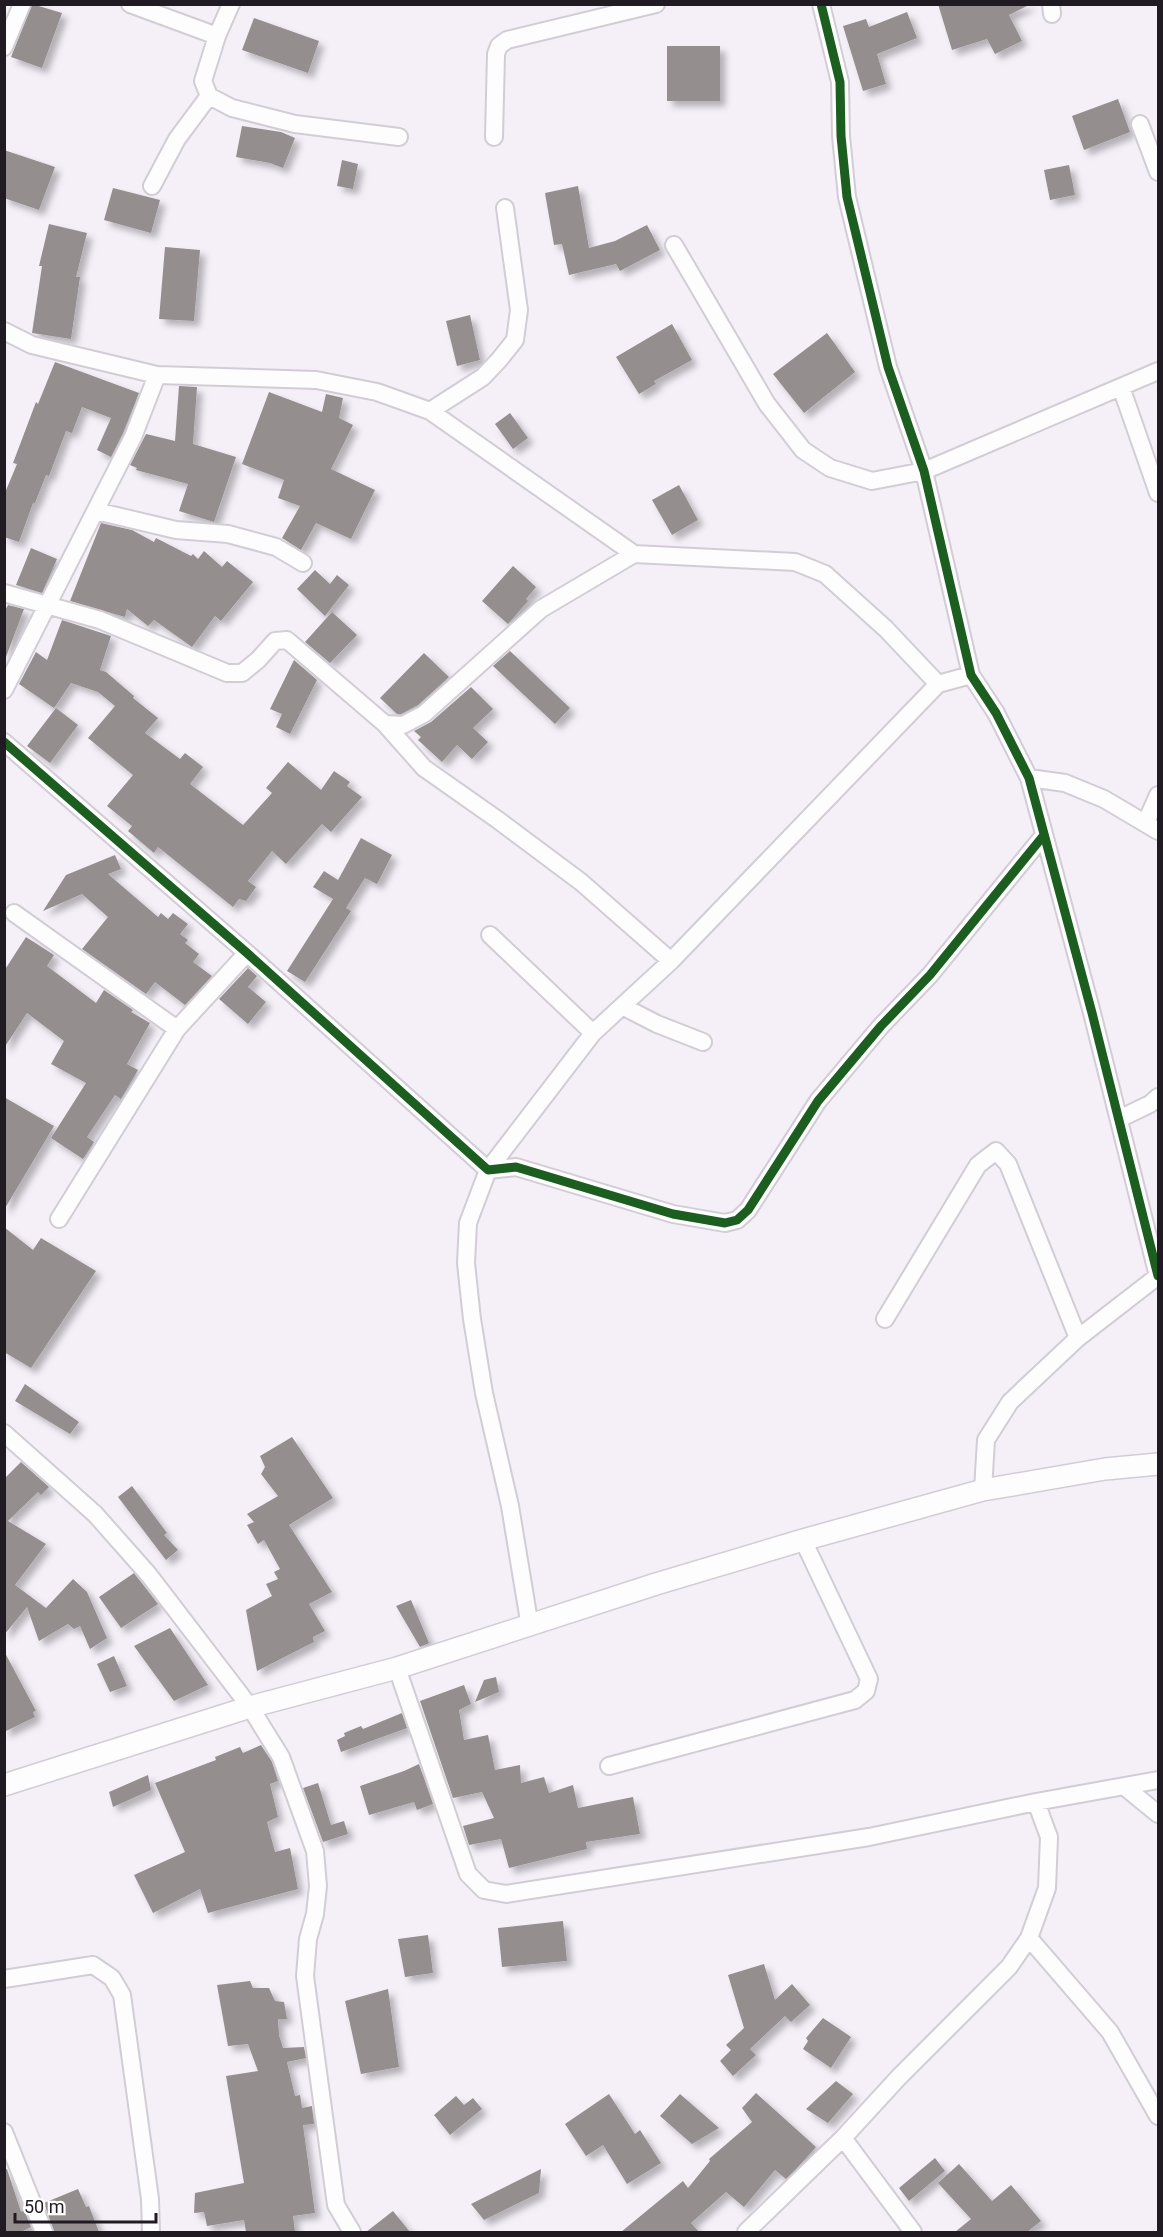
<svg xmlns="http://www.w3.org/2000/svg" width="1163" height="2237" viewBox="0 0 1163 2237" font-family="Roboto,sans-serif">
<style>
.building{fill:#948e8e;filter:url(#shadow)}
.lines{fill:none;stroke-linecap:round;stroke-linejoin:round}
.minor-casing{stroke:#d2cdd5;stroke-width:20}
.tertiary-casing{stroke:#d2cdd5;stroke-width:24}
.minor{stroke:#fefdfe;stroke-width:16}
.tertiary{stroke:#fefdfe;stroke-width:21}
.cycleway-casing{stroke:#fff;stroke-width:13}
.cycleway{stroke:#1b5e20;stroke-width:9}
</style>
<defs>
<filter id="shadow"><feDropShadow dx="5.5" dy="5.5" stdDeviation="3" flood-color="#0004"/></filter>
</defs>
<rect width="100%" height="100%" fill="#f5f0f8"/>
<!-- building -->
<path class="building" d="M32,4l30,9 -20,55 -31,-11z
M938,4h93l-22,11 13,26 -27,13 -8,-15 -35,11z
M907,12l10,26 -40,16 9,30 -23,7 -20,-65 23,-7 3,8z
M254,18l65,23 -11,32 -66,-23z
M667,46h53v55h-53z
M1118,99l12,33 -46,18 -12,-34z
M242,126l39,6 14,6 -12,30 -13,-5 -34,-6z
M4,150l51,17 -16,43 -35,-12z
M342,160l16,4 -5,25 -16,-3z
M1069,165l6,30 -25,5 -6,-30z
M578,186l11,62 26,-7 32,-16 13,25 -40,21 -4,-7 -47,11 -7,-31 -8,1 -9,-52z
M113,188l47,12 -9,33 -47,-13z
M49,224l38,9 -11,44h4l-9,62 -39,-6 10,-67h-3z
M165,247l35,3 -6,71 -35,-2z
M470,315l10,45 -23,6 -11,-45z
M672,324l20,36 -38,21 2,3 -17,10 -23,-37z
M827,333l28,39 -51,41 -31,-39z
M55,362l84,31 -16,40 -12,24 -14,-7 14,-32 -29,-11 -10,26 -6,-2 -17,45 -3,-1 -11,28h-2l-14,39 -15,-5v-42l13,-31 -4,-1 23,-61 2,2z
M179,386l18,1 -4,57 43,13 -22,65 -35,-11 9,-27 -52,-14 1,-2 -7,-3 16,-31 29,7z
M269,392l53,20 4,-18 17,4 -4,20 14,7 -22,44 44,21 -24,49 -35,-16 -15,27 -19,-12 18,-32 -22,-8 6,-18 -42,-16z
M510,413l18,25 -15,11 -18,-25z
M679,485l19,35 -26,15 -20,-35z
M101,523l31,7 22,12 2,-4 35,18 2,-2 5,5 6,-8 18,16 5,-6 26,21 -32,39 -6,-5 -23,31 -38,-27 -6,6 -21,-17 -2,8 -55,-16z
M31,548l26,11 -15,34 -26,-8z
M513,566l23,21 -10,12 2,2 -20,23 -26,-23z
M315,570l15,14 7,-9 12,10 -24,31 -28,-27z
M8,605l16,4 -18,48h-2v-45z
M332,612l25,23 -27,28 -25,-21z
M62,620l49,16 -11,34 6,2 28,24 -1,2 25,20 -13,15 35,26 5,-6 18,14 -13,17 53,41 29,-32 -6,-5 22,-26 33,28 13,-19 16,11 -3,4 15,11 -31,35 -9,-8 -36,40 -14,-13 -24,30 8,6 -10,14 -7,-2 -6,8 -75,-60 -4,6 -26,-22 4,-5 -25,-20 26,-31 -45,-37 27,-32 -17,-14 -27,-9 -17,25 -35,-24 17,-32 11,8z
M510,651l60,57 -15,16 -62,-58z
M424,653l25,24 -31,28 -17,9h-4l-17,-16z
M294,660l23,20 -27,54 -14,-7 6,-13 -12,-5z
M471,687l22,22 -20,19 15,14 -16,17 -15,-14 -15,17 -24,-22 3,-3 -7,-6 17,-9z
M56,708l22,17 -28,38 -23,-17z
M361,838l31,17 -15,29 -12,-6 -19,30 5,3 -46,71 -18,-11 46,-72 -20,-12 11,-16 14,9z
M115,855l6,14 -13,5 50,43 3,-4 7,6 5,-6 15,11 -8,10 8,6 -3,3 14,11 -6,8 19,14 -27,29 -30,-23 -9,12 -64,-45 26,-32 -26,-23 -39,17 23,-36z
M26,937l28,18 -7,11 49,37 8,-13 29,20 -2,2 19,11 -23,41 11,6 -17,29 -6,-4 -28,42 7,5 -11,17 -32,-21 35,-55 -35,-19 13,-23 -37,-28 -23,35v-77z
M248,968l9,8 -9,11 18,15 -18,22 -29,-25z
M4,1097l50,29 -50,84z
M4,1227l29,23 8,-12 55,33 -65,97 -27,-16z
M25,1384l54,38 -9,12 -55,-33z
M292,1437l41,61 -44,27 43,67 -23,12 16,27 -12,6 1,5 -57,29 -11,-61 26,-14 -6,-12 12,-5 -4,-7 6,-3 -16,-29 -6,4 -11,-19 7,-3 -7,-8 31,-18 -17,-22 4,-7 -5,-11z
M21,1462l28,25 -8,8 -3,-3 -30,29 38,23 -31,41 31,23 27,-29 14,13 20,46 -17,11 -10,-23 -6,3 -6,-5 -29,17 -12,-34 -23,28v-156z
M132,1486l35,47 -3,2 14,15 -12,10 -48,-63z
M134,1573l24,31 -37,24 -22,-31z
M411,1600l18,43 -9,4 -24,-41z
M170,1628l38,57 -34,16 -40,-55z
M4,1651l32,60 -3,1 2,5 -31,15z
M114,1656l13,30 -17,6 -13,-28z
M496,1677l3,15 -24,10 9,-22z
M464,1685l7,19 -12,6 5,30 24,-5 7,35 25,-5 1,18 23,-6 5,16 24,-8 5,23 55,-11 7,37 -54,8 1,7 -78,19 -8,-29 -32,6 -6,-19 31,-8 -12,-26 -29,6 -33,-97z
M402,1713l5,15 -66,24 -4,-12 8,-4 -1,-3 17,-7 2,3z
M261,1745l11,17 6,19 -8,3 8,33 -11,5 8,30 15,-4 8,41 -90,24 -8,-24 -47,24 -19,-38 51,-23 -30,-69 61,-23 -1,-3 25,-10 3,6z
M419,1764l14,40 -16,6 -3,-8 -45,13 -9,-29 44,-15z
M148,1775l3,15 -38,17 -4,-15z
M318,1783l13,42 13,-4 4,13 -25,8 -20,-54z
M563,1921l4,40 -65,6 -4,-39z
M428,1935l5,38 -28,4 -7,-38z
M764,1964l11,36 17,-16 18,21 -19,17 -6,-6 -35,33 6,6 -23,21 -13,-15 11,-11 -5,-5 18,-17 -16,-53z
M250,1981l3,7h16l6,13 9,1 3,17h-9l1,16 4,13 21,-1 2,11 -19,4 8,34 5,-1 2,13 10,-2 2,18 -11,1 12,88 -22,3 2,16h-49l-2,-12 -37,6 -3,-14 -10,1 1,-20 49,-10 -18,-107 32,-5 -10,-27 -20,2 -11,-61z
M388,1989l11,78 -38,7 -16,-73z
M823,2018l28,19 -20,31 -28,-19 5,-8 -2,-3z
M836,2081l17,13 -25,29 -22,-14z
M756,2093l60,54 -20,22 -10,10 -11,-9 -31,37 -18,-15 -35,31 8,9h-78l62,-51 5,7 22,-27 -1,-2 43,-37 -10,-14z
M609,2094l26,40 5,-4 21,33 -34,21 -24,-39 -17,11 -21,-32z
M680,2094l39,34 -27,16 -32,-28z
M456,2096l8,9 9,-7 9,11 -32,26 -16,-20z
M935,2158l10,13 -36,30 -10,-13z
M959,2164l33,37 19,-16 30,36 -14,11h-72l16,-13 -33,-36z
M7,2169l14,43 3,-2 7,17 -10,5h-17v-62z
M541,2169l-2,24 -55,27 -13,-16z
M78,2189l8,18 3,-1 10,26h-45l-10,-29z
M393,2211l17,21h-44z"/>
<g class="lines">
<!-- minor casing -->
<g class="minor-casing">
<path id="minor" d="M130,4l87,32
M231,4l-14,32 -14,45 6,15 23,12 63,16 104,13
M821,4l19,78 1,54 6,61 41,170 36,104 47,204 25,38 33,65 63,235 66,263
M1051,4l1,10
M4,47l18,-43
M1140,124l18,48
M494,137l2,-83 3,-8 8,-6 149,-36
M152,186l25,-47 32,-43
M674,245l93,159 36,46 27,18 42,13 52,-10 234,-100
M4,331l28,14 125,30 159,5 61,12 53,19 204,143 161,8 30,12 61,55 52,55
M1121,387l37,106
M430,411l53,-34 16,-17 16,-20 4,-30 -14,-102
M96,511l80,19 52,4 48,13 27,16
M4,593l96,27 127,53h15l16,-13 17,-19 12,-1 98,84 18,1 21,-11 117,-105 93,-55
M4,690l129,-253 24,-62
M385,724l39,44 74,52 83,62 90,79
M4,742l243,211 241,217 28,-3 157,47 52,9 12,-3 11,-10 70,-109 63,-75 49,-51 114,-140
M1029,778l36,5 39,16 54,32
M1146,822l12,-27
M14,913l163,116
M490,935l103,98
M622,1006l35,18 46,18
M1119,1119l31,-15 8,-7
M59,1219l118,-190 70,-76
M885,1319l93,-154 18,-14 12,13 70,174
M4,1433l91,81 54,61 101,132 31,50 34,94 3,35 -3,28 -7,25 -3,37 31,229 16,27
M983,1490l3,-50 24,-38 68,-64 80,-62
M530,1627l-20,-121 -26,-113 -12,-74 -6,-56 2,-40 20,-53 105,-137 78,-72 267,-277 33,-9
M397,1668l71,206 16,16 22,4 363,-57 167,-35 122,-22
M609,1766l246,-66 11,-9 3,-12 -66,-139
M1125,1787l33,27
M1029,1938l81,94 48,84
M4,1979l89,-14 19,13 10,17 28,204 1,33
M4,2132l40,100
M843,2138l70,94
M746,2232l97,-94 56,-61 110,-110 20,-29 18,-50 2,-51 -13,-35"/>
</g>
<!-- tertiary casing -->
<g class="tertiary-casing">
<path id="tertiary" d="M4,1785l246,-78 147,-39 259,-84 147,-44 180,-50 122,-21 53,-5"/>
</g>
<!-- minor -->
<use href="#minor" class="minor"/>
<!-- tertiary -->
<use href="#tertiary" class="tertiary"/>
<!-- cycleway casing -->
<g class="cycleway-casing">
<path id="cycleway" d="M821,4l19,78 1,54 6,61 41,170 36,104 47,204 25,38 33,65 63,235 66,263
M4,742l243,211 241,217 28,-3 157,47 52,9 12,-3 11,-10 70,-109 63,-75 49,-51 114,-140"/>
</g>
<!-- cycleway -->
<use href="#cycleway" class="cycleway"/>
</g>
<!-- border -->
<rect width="1163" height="2237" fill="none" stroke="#201b23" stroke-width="12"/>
<!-- scale -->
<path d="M15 2213v9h141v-9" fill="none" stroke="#201b23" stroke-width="3"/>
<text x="24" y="2213" font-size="18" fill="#201b23" stroke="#ffffff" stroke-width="4.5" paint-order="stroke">50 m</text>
</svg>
